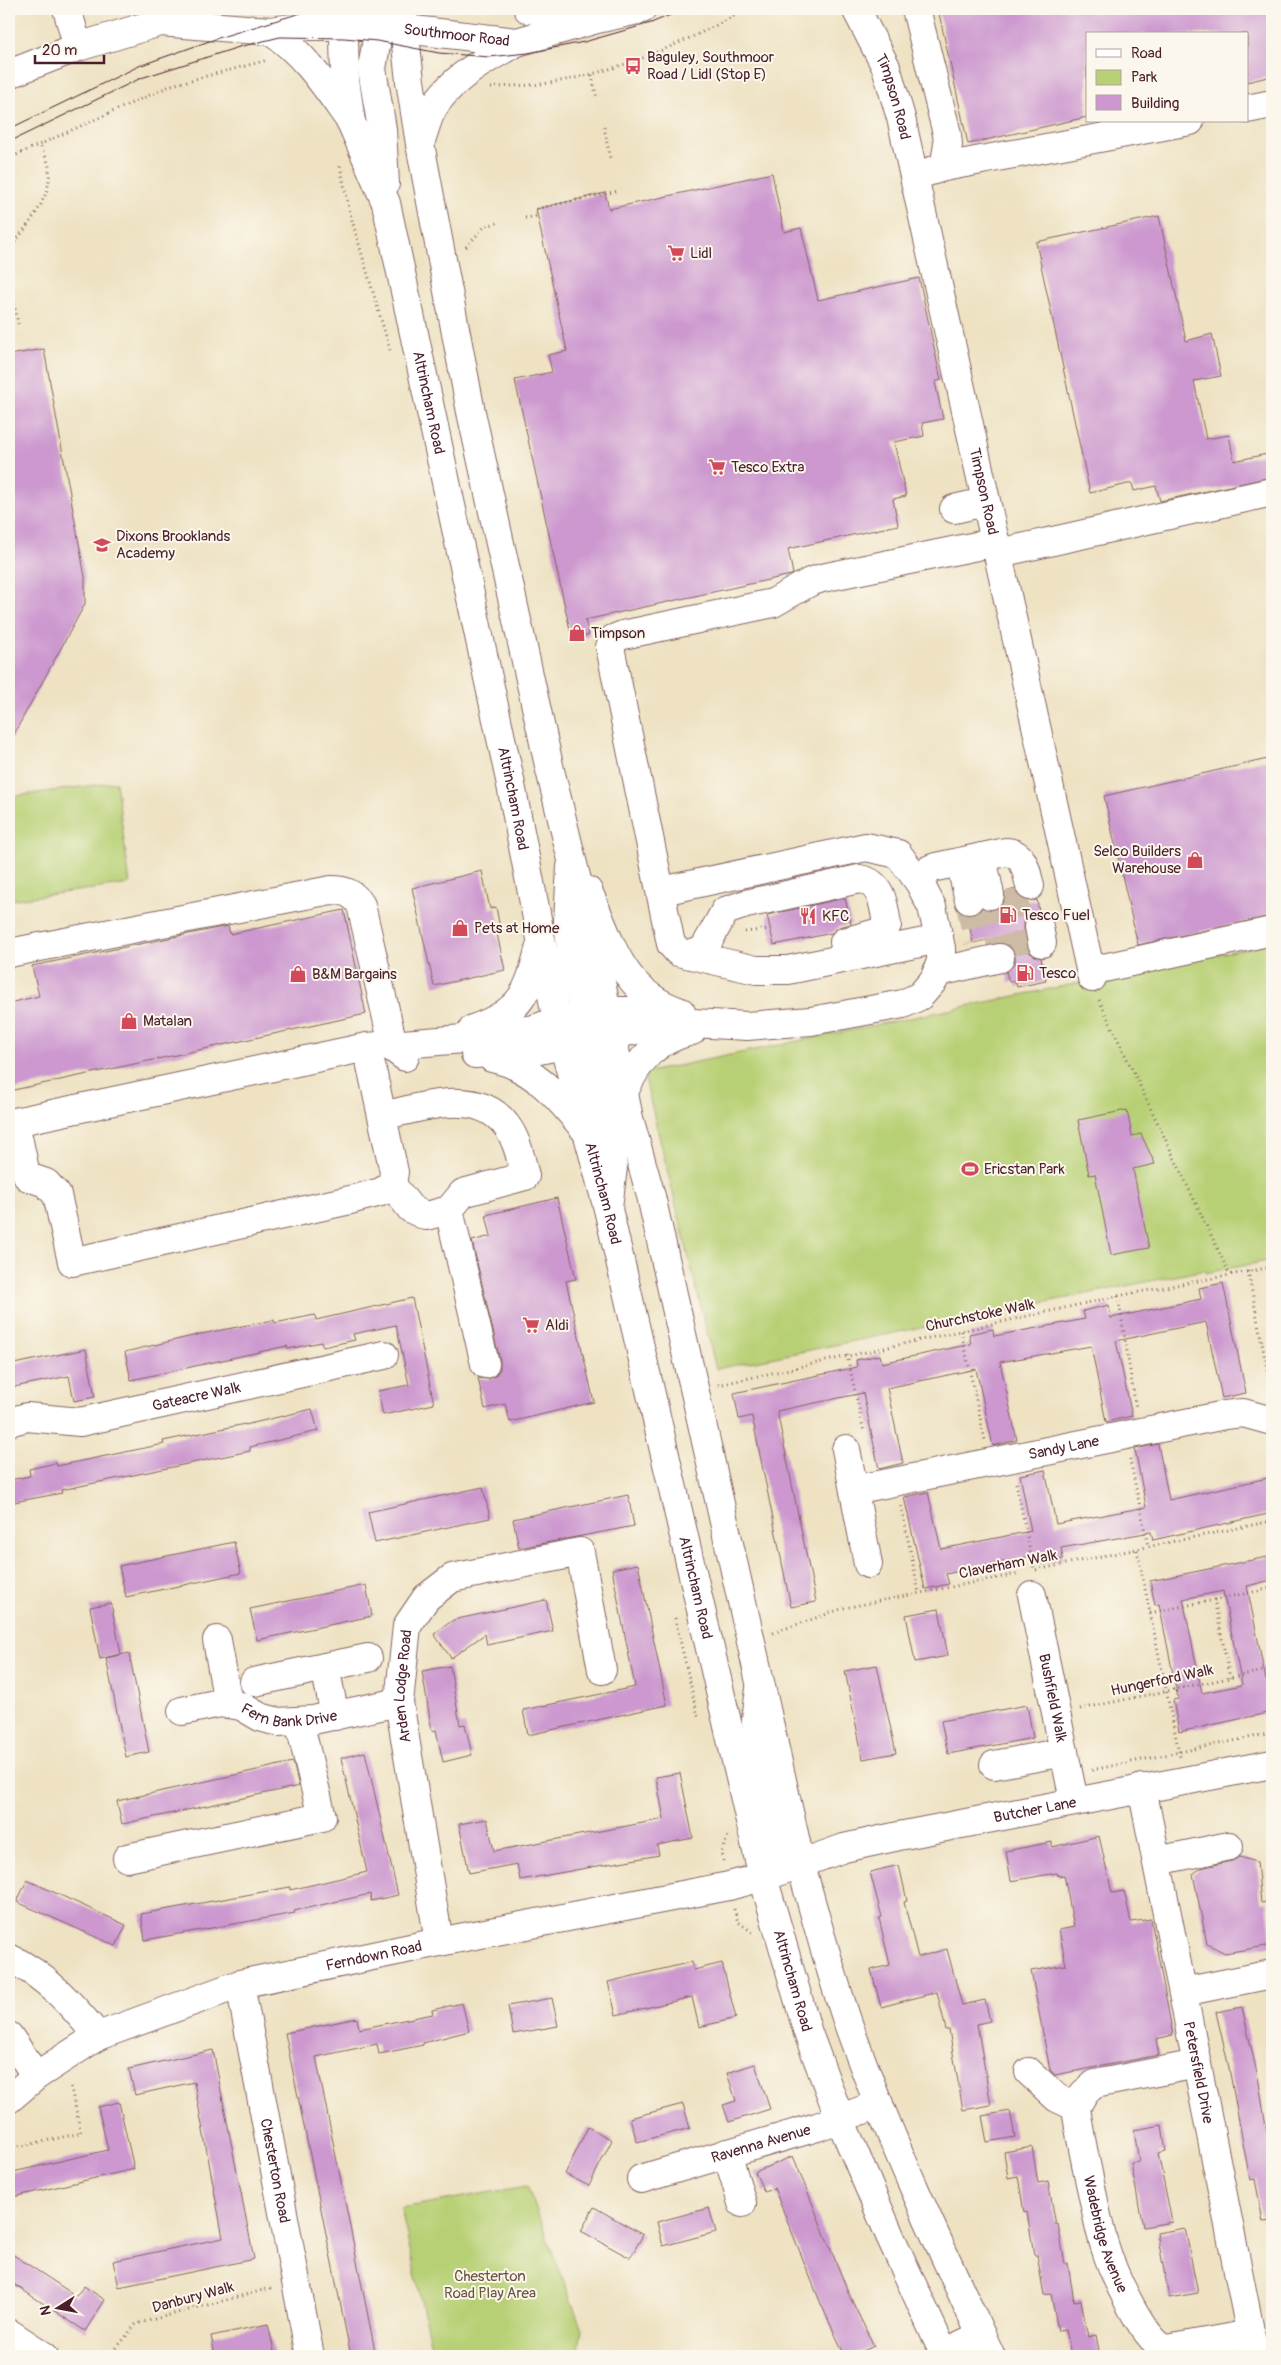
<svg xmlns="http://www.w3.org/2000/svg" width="1281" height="2365" viewBox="0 0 1281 2365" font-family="Pangolin,sans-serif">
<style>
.green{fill:#b8d075;stroke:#817850}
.building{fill:#cc98cf;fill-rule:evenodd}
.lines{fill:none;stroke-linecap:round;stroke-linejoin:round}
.minor-tunnel{stroke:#cdbba5;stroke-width:28;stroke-dasharray:28 14;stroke-linecap:butt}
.minor-casing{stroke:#836360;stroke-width:30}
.major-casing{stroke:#836360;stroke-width:30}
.highway-casing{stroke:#836360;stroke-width:30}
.path{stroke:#836360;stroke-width:3;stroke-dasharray:1 4;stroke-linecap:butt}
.minor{stroke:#fff;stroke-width:28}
.major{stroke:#fff;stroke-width:28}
.highway{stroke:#fff;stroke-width:28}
.tram{stroke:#4a1f2b;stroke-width:1}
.labels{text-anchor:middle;stroke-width:4;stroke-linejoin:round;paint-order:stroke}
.street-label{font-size:15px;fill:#4a1f2b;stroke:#fbf7ec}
.poi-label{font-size:15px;fill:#4a1f2b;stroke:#fbf7ec;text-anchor:start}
.park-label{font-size:15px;fill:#6b5441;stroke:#fbf7ec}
</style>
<rect width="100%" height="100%" fill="#fbf7ec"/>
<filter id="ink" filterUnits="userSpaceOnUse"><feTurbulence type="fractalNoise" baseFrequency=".02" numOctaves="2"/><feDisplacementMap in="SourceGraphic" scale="10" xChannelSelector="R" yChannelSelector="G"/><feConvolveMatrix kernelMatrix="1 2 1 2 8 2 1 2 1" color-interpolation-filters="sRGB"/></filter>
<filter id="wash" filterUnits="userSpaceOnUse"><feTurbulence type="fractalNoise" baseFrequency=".0096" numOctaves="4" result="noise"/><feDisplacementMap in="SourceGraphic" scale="20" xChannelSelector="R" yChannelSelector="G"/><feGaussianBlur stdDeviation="1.12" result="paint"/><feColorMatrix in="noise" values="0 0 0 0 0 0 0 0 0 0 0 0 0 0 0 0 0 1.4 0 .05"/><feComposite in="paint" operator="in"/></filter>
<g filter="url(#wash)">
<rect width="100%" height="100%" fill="#eee2c3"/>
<!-- green -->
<path class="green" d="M116,782l14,102 -121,16v-103z
M1272,943v317l-66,13 -1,-3 -489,99 -71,-290 3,-7z
M527,2186l55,143 -4,27h-145l-32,-148z"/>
<g id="blocks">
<!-- building -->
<path class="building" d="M938,9h334v67l-25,6v-48h-160v83l-119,27z
M772,173l12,59 17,-4 17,72 101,-22 22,102 -6,2 8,37 -21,4 2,13 -30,6 12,54 -13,3 5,26 -110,24 5,25 -2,1 -206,45 4,15 -17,4 -57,-259 37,-8 -4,-17 19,-4 -31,-142 69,-16 4,16z
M1159,216l27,125 26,-7 9,42 -27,5 12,58 23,-4 5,26 38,-8v24l-112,24 -4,-15 -22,5 -2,-8 -42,10 -54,-251z
M44,349l41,228v27l-76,139v-388z
M1272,758v158l-134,29 -34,-149z
M482,871l8,38 6,-2 4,21 -4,1 9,41 -71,16 -22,-98z
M1015,889l3,7 7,5 12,-1 2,12 -11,4 -4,6v8l6,23 11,5 5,23 -29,6 -2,-6 -6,1 -3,-10 9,-10v-8l-3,-6 -7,-5h-8l-1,-5 -23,5 -6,-28h6l9,-7 11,2 7,-3 5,-7v-8z
M845,898l6,26 -12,3 -7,6 -58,12 -7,-30z
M344,910l22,104 -357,77v-88l30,-7 -7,-30 196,-40 2,8z
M1127,1110l5,26 9,-2 14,30 -22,5 16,79 -38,7 -16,-81 -6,1 -11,-55z
M557,1198l19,81 -10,2 28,121 -84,20 -5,-18 -20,5 -7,-31 10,1 7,-3 5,-7v-8l-28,-120 19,-5 -5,-21z
M1223,1283l23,110 -24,5 -16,-76 -90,19 16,75 -26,6 -15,-76 -91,16 17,78 -24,6 -17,-77 -89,19 16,75 -24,6 -16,-76 -86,18 39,191 -25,5 -39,-191 -13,3 -5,-26 123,-26 -1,-7 24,-5 2,8 89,-19 -2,-10 24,-5 1,7 91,-17 -2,-8 26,-6 2,13 90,-19 -2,-11z
M412,1298l22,106 -51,11 -5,-24 31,-6 -13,-60 -43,9 2,6 -32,7 -2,-5 -33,7 -1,-3 -156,34 -6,-28 76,-18 73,-14 1,3 40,-8 1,5z
M86,1349l9,48 -21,4 -5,-25 -60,12v-23z
M312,1409l6,22 -68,16v4l-189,39 1,3 -53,10v-23l21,-4 -1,-7 27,-6 1,3 107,-22 -1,-3 82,-17v1z
M1158,1444l11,56 103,-23v36l-119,27 -2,-8 -90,16 2,11 -25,5 -2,-9 -90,19 3,10 -24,5 -21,-92 24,-5 13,57 90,-18 -11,-56 25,-5 11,54 90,-17 -11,-58z
M483,1487l7,31 -115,25 -7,-31z
M628,1495l6,31 -115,22 -6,-29z
M234,1542l7,31 -115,24 -7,-31z
M1272,1556v24l-25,6 19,94 6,-2v34l-93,20 -6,-32 5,-1 -19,-95 -4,1 -5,-24zM1223,1591l19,94 -40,8 -19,-94z
M638,1564l29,141 -139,30 -5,-25 112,-23 -23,-118z
M366,1585l6,31 -115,24 -7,-31z
M546,1600l7,31 -66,14 -2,-11 -34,24 -17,-24 19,-14z
M111,1603l10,51 -21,5 -10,-52z
M939,1609l9,47 -33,6 -9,-47z
M129,1653l20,99 -23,5 -20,-99z
M877,1665l19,88 -33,6 -18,-88z
M450,1666l10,59 5,-1 7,31 -29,7 -7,-32 -4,1 -10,-60z
M1027,1705l6,33 -85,16 -7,-33z
M365,1752l33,143 -27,6 -1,-7 -76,17 1,2 -150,27 -4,-26 149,-27v3l77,-18 -26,-114z
M293,1762l6,24 -177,38 -5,-23z
M680,1773l13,65 -36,7 2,10 -139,25 -3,-16 -48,9 -10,-49 28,-5 7,32 170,-32 -8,-42z
M1099,1836l13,57 12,-2 7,31 20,-3 22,116 -17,4 3,16 -104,20 -5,-5 -19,-99 35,-6 -7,-35 15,-3 -10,-52 -6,1 -1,-3 -46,8 -5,-30 46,-9v5z
M1240,1857l17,5 4,41 6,-1 5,43 -47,8 -18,-9 -14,-70 8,-6 31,-7z
M899,1865l8,36 -3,1 14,55 29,-8 15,56 23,-5 5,21 -13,3 14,81 -28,5 -14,-80h-3l-9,-38 -56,15 -10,-37 19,-5 -11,-47 3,-1 -12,-45z
M27,1880l99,45 -10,21 -99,-44z
M692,1962l2,8 28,-7 14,55 -37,9 -7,-30 -76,18 -8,-33z
M552,1998l6,28 -45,8 -5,-28z
M462,2003l7,28 -46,12v2l-44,9 -2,-10 -61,13 60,299h-25l-66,-323 72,-15 2,11 74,-15 -1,-4z
M1242,2007l17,75 13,82v57l-9,1 -8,-43 -5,1 -21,-112 -13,-56z
M213,2050l41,209 -135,28 -6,-26 110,-23 -29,-156 -59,13 -6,-26z
M755,2064l15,45 -41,13 -6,-17 13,-4 -9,-28z
M119,2102l15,67 -125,29v-25l99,-23 -10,-43z
M683,2104l7,24 -53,14 -7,-24z
M1010,2111l5,26 -28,5 -5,-26z
M1162,2125l4,26 -8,2 14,69 -29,5 -12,-64 8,-1 -5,-32z
M588,2127l24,13 -23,46 -24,-12z
M1032,2147l6,36 10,-2 8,44 2,-1 7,40h3l6,37 7,-1 7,37 8,-2 4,21h-29l-5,-26 -8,1 -7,-37 -7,1 -7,-40h-3l-7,-43 -3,1 -6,-37 -10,2 -4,-26z
M793,2156l58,143 23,47 -22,10h-7l-24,-52 -47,-116 -10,4 -9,-20z
M594,2207l49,28 -13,23 -49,-27z
M709,2208l7,24 -53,14 -6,-24z
M1185,2228l13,65 -29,5 -12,-65z
M9,2252l67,44 8,-10 21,14 -20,31 -76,-50z
M268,2324l7,32h-60l-4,-20z"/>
</g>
</g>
<g filter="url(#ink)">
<use href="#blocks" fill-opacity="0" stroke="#836360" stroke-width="1"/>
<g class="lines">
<!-- minor-tunnel -->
<path class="minor-tunnel" d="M1012,890l13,63
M990,895l14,63
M969,900l9,42"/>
<!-- minor casing -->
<g class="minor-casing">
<g id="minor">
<path d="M67,9l11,38"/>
<path d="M528,9l60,8"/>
<path id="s1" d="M856,9l30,58 15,51 191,860"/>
<path d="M916,9l31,125 1,11 -4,22"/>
<path id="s2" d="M160,22l110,9 38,-5h71l138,16 80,-23 45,-10"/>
<path d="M270,31c34,21 58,59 81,91"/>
<path d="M9,74l69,-27 82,-25 17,-8"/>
<path d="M1247,109l25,-5"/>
<path d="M420,144c3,-10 6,-20 10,-30 15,-32 57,-56 87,-72"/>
<path d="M915,176l29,-9 246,-46"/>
<path d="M954,509l31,-7"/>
<path d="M999,553l273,-61"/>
<path d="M982,857l8,38"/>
<path d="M960,862l9,38"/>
<path d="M571,867l-3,54 4,39 10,44 -7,28"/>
<path d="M919,882l11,-13 6,-2 70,-15c19,1 20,19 24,34"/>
<path d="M588,891c23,51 33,102 93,121"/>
<path d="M1039,927l3,16"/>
<path d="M939,939l-151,31h-32l-78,-18 -7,-8 -61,-297 3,-8 10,-4 150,-32 37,-21 12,-4 174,-36"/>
<path d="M9,953l322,-63c14,0 22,3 30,15l33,144 11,8"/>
<path d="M692,955l12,-6 21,-38 21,-7 113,-25c23,3 25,26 28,46l-7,7 -36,10"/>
<path d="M1090,971l182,-40"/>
<path d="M938,972l62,-14"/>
<path d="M594,1021l-4,23 18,81 5,42 -5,41"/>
<path d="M473,1029c51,-18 55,-37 68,-86"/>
<path d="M367,1047l27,125 -2,13 -11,7 -31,8 -278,62 -15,-67 -11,-12 -18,-6 -3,-7 -10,-48 352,-75 108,-9 59,-9 23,-8 50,-10h26l42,11"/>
<path d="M475,1054l64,-4 136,-28 72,4 64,-5 92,-17 17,-8 14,-16 7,-19v-13l-9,-41 -13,-25 -21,-28 -32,-7 -204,44"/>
<path d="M492,1058c41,8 68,41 93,72"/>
<path d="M624,1092c15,-34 32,-52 68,-61"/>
<path d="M383,1116c38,-9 95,-29 123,9 11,14 15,34 19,51l-62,17 -14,17 -23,6 -15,-7 -19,-24"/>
<path d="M449,1210l36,154"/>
<path id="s3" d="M9,1422l18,-5 53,5 304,-67"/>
<path d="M846,1449l22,115"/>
<path id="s4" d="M854,1490l371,-75 18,-2 29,8"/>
<path id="s5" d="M1032,1595l42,206"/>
<path d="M217,1640l11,64"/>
<path d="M325,1667l43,-9"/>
<path d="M254,1682l71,-15 10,49"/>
<path id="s6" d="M182,1711l38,-8 8,1 13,2 19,11 18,5 35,-2 86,-18"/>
<path d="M994,1765l70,-13"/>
<path id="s7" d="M1142,1788l113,568"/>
<path d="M127,1858l195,-41 -23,-96"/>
<path d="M1157,1861l72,-15"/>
<path id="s8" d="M778,1872l66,-24 55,-12 373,-72"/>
<path id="s9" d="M439,1942l-40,-240 8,-76 19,-28 26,-20 128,-26 22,118"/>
<path id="s10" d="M240,1984l70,372"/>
<path d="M1183,1992l89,-18"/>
<path id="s11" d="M1197,2064l-102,20 -11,9 -8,14c3,26 9,51 14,76 5,21 8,43 15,64 7,23 39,97 62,102l83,-15"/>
<path d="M1029,2072l28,26 19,9"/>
<path d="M9,2099l27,-23"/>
<path d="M727,2153l15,50"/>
<path id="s12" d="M641,2179l176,-52 62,-23"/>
<path d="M9,2333l35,23"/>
<path d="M940,2356l41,-20"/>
</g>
</g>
<!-- major casing -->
<g class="major-casing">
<g id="major">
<path d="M9,1958c37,17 63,47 89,78"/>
<path id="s13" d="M9,2036l27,40 62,-40 142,-52 199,-42 290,-56c17,-5 47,-9 50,-31l-22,-102 -1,-33 4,-31"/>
</g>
</g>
<!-- highway casing -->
<g class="highway-casing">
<g id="highway">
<path id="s14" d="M340,9l4,29 1,42 6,42 35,81 124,577 47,241 51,188 155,668 45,156 32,86 50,117 55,120"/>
<path d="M385,9l-6,17 -7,43 10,60 3,55"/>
<path d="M402,9l8,72 10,63 51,268 79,358 46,188 33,160 22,78 150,669c15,55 30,110 49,164 40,111 91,220 141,327"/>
</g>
</g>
<!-- path -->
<path class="path" d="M592,75l5,24
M491,88c21,-3 43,-2 64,-6 69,-12 131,-40 192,-73
M604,127l6,31
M9,145l5,11 158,-71 96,-25
M340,166l11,51 39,133
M525,218l12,-2 -1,-7 82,-18
M466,247l19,-21 13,-3
M9,250c17,-24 44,-51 40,-83 -1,-7 -6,-15 -9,-22
M9,274l9,50
M745,932l25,-3
M1099,1000l131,275
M1248,1271l24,124
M1118,1296l18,112
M961,1331l24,109
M847,1355l17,77
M718,1385l400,-89 154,-29
M1130,1459l18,87
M1016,1483l18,87
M901,1506l18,87
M1137,1550l43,207
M1036,1570l236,-49
M1214,1599l16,79
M1150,1613l122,-25
M675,1618l23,99
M773,1633l71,-25 173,-34
M1080,1709l192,-40
M1092,1770l180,-37
M723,1861l-2,-8 7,-17
M734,1909l4,13 14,10
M9,2149l72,-16 -11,-49
M110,2356l26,-32 135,-36"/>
<!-- minor -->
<use href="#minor" class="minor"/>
<!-- major -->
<use href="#major" class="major"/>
<!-- highway -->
<use href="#highway" class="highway"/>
<!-- tram -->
<path class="tram" d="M9,129l130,-63 79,-28 96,-29
M9,142l132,-64 98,-31 41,-10 64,1 33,3 62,12 50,4 39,-4 56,-11 67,-19 34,-14"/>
</g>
</g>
<!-- icons -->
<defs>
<g id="bus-bare" transform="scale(1.35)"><path d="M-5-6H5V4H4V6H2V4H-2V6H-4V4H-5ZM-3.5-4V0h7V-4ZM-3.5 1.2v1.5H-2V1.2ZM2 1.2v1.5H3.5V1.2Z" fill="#d1495b" stroke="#fbf7ec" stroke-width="2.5" paint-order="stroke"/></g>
<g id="supermarket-bare" transform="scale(1.35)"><path d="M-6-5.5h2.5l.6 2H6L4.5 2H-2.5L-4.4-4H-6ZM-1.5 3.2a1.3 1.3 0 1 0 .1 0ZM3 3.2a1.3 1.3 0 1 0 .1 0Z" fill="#d1495b" stroke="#fbf7ec" stroke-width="2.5" paint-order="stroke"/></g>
<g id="school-bare" transform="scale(1.35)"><path d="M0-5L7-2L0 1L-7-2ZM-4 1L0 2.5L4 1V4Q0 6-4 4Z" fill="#d1495b" stroke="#fbf7ec" stroke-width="2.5" paint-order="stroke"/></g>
<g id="shop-bare" transform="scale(1.35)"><path d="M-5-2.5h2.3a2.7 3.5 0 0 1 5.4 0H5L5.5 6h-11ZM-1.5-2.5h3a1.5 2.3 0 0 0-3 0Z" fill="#d1495b" stroke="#fbf7ec" stroke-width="2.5" paint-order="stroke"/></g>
<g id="fuel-bare" transform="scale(1.35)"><path d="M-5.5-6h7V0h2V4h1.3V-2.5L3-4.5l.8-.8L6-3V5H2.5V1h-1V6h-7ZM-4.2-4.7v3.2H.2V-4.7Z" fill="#d1495b" stroke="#fbf7ec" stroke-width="2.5" paint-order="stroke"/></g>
<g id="restaurant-bare" transform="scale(1.35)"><path d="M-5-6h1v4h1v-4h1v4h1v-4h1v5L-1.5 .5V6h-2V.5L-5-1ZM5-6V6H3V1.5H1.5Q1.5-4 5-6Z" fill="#d1495b" stroke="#fbf7ec" stroke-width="2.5" paint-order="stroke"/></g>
<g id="stadium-bare" transform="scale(1.35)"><path d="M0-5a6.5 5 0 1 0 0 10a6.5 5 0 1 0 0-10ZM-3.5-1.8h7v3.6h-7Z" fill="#d1495b" stroke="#fbf7ec" stroke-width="2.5" paint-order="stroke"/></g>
</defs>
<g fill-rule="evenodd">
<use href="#bus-bare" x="633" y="66"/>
<use href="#supermarket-bare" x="676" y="253"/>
<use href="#supermarket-bare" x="717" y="467"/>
<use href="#school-bare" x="102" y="545"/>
<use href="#shop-bare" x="577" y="633"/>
<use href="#shop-bare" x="1195" y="860"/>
<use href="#fuel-bare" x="1008" y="915"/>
<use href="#restaurant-bare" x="808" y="916"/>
<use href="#shop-bare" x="460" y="928"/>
<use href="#fuel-bare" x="1025" y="973"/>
<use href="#shop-bare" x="298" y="974"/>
<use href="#shop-bare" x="129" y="1021"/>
<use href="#stadium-bare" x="970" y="1169"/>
<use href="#supermarket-bare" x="531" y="1325"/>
</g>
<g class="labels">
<!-- street labels -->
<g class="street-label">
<text dy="5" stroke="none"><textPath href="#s2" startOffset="298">Southmoor Road</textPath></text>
<text dy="5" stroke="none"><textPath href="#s1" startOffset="96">Timpson Road</textPath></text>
<text dy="5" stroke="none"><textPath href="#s14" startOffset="406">Altrincham Road</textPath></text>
<text dy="5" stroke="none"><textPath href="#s1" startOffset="501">Timpson Road</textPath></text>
<text dy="5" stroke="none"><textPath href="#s14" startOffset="811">Altrincham Road</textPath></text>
<text dy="5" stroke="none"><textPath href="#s14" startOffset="1216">Altrincham Road</textPath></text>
<text transform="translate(980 1315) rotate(-12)" y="5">Churchstoke Walk</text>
<text dy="5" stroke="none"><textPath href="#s3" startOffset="191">Gateacre Walk</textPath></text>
<text dy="5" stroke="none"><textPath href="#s4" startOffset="214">Sandy Lane</textPath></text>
<text transform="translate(1008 1564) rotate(-11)" y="5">Claverham Walk</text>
<text dy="5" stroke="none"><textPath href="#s14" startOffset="1621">Altrincham Road</textPath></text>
<text transform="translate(1162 1680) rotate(-12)" y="5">Hungerford Walk</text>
<text dy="5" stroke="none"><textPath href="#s9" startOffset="259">Arden Lodge Road</textPath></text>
<text dy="5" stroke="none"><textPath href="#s5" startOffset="105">Bushfield Walk</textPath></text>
<text dy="5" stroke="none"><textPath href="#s6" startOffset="111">Fern Bank Drive</textPath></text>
<text dy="5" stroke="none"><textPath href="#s8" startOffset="265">Butcher Lane</textPath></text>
<text dy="5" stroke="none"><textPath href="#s13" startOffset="410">Ferndown Road</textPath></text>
<text dy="5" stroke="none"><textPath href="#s14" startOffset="2026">Altrincham Road</textPath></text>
<text dy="5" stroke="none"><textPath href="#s7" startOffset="290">Petersfield Drive</textPath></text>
<text dy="5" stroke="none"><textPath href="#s12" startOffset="125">Ravenna Avenue</textPath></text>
<text dy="5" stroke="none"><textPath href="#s10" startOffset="190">Chesterton Road</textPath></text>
<text dy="5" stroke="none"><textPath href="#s11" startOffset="265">Wadebridge Avenue</textPath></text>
<text transform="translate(193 2297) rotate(-15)" y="5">Danbury Walk</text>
</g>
<!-- poi labels -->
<g class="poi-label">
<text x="647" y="62">Baguley, Southmoor<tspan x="647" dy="17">Road / Lidl (Stop E)</tspan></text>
<text x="690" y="258">Lidl</text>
<text x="731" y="472">Tesco Extra</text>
<text x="116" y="541">Dixons Brooklands<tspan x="116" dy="17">Academy</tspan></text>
<text x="591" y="638">Timpson</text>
<text x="1181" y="856" text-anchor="end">Selco Builders<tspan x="1181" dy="17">Warehouse</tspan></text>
<text x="1022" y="920">Tesco Fuel</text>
<text x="822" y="921">KFC</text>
<text x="474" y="933">Pets at Home</text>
<text x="1039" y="978">Tesco</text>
<text x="312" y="979">B&amp;M Bargains</text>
<text x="143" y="1026">Matalan</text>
<text x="984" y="1174">Ericstan Park</text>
<text x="545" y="1330">Aldi</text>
</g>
<!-- park labels -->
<g class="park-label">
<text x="490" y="2281">Chesterton<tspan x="490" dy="17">Road Play Area</tspan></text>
</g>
</g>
<!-- margin -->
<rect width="1281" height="2365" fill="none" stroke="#fbf7ec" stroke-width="30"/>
<!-- legend -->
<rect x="1086" y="32" width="162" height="90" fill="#fbf7ec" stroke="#b4a19f"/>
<rect x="1096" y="49" width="25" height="8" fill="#ffffff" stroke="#b4a19f"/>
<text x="1131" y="58" font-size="15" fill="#4a1f2b">Road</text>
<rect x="1096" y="70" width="25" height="15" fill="#b8d075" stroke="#b4a19f"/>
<text x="1131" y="82" font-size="15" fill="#4a1f2b">Park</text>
<rect x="1096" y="95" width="25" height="15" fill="#cc98cf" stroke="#b4a19f"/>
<text x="1131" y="108" font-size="15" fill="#4a1f2b">Building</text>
<!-- north arrow -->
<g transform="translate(58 2308) rotate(259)" stroke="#fbf7ec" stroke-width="4" paint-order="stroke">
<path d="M0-4L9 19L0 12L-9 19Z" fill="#4a1f2b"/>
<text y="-8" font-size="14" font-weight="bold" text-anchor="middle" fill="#4a1f2b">N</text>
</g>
<!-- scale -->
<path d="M35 55v8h69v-8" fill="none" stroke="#4a1f2b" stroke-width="2.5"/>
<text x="42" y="55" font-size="15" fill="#4a1f2b" stroke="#fbf7ec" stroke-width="4" paint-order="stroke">20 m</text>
</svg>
